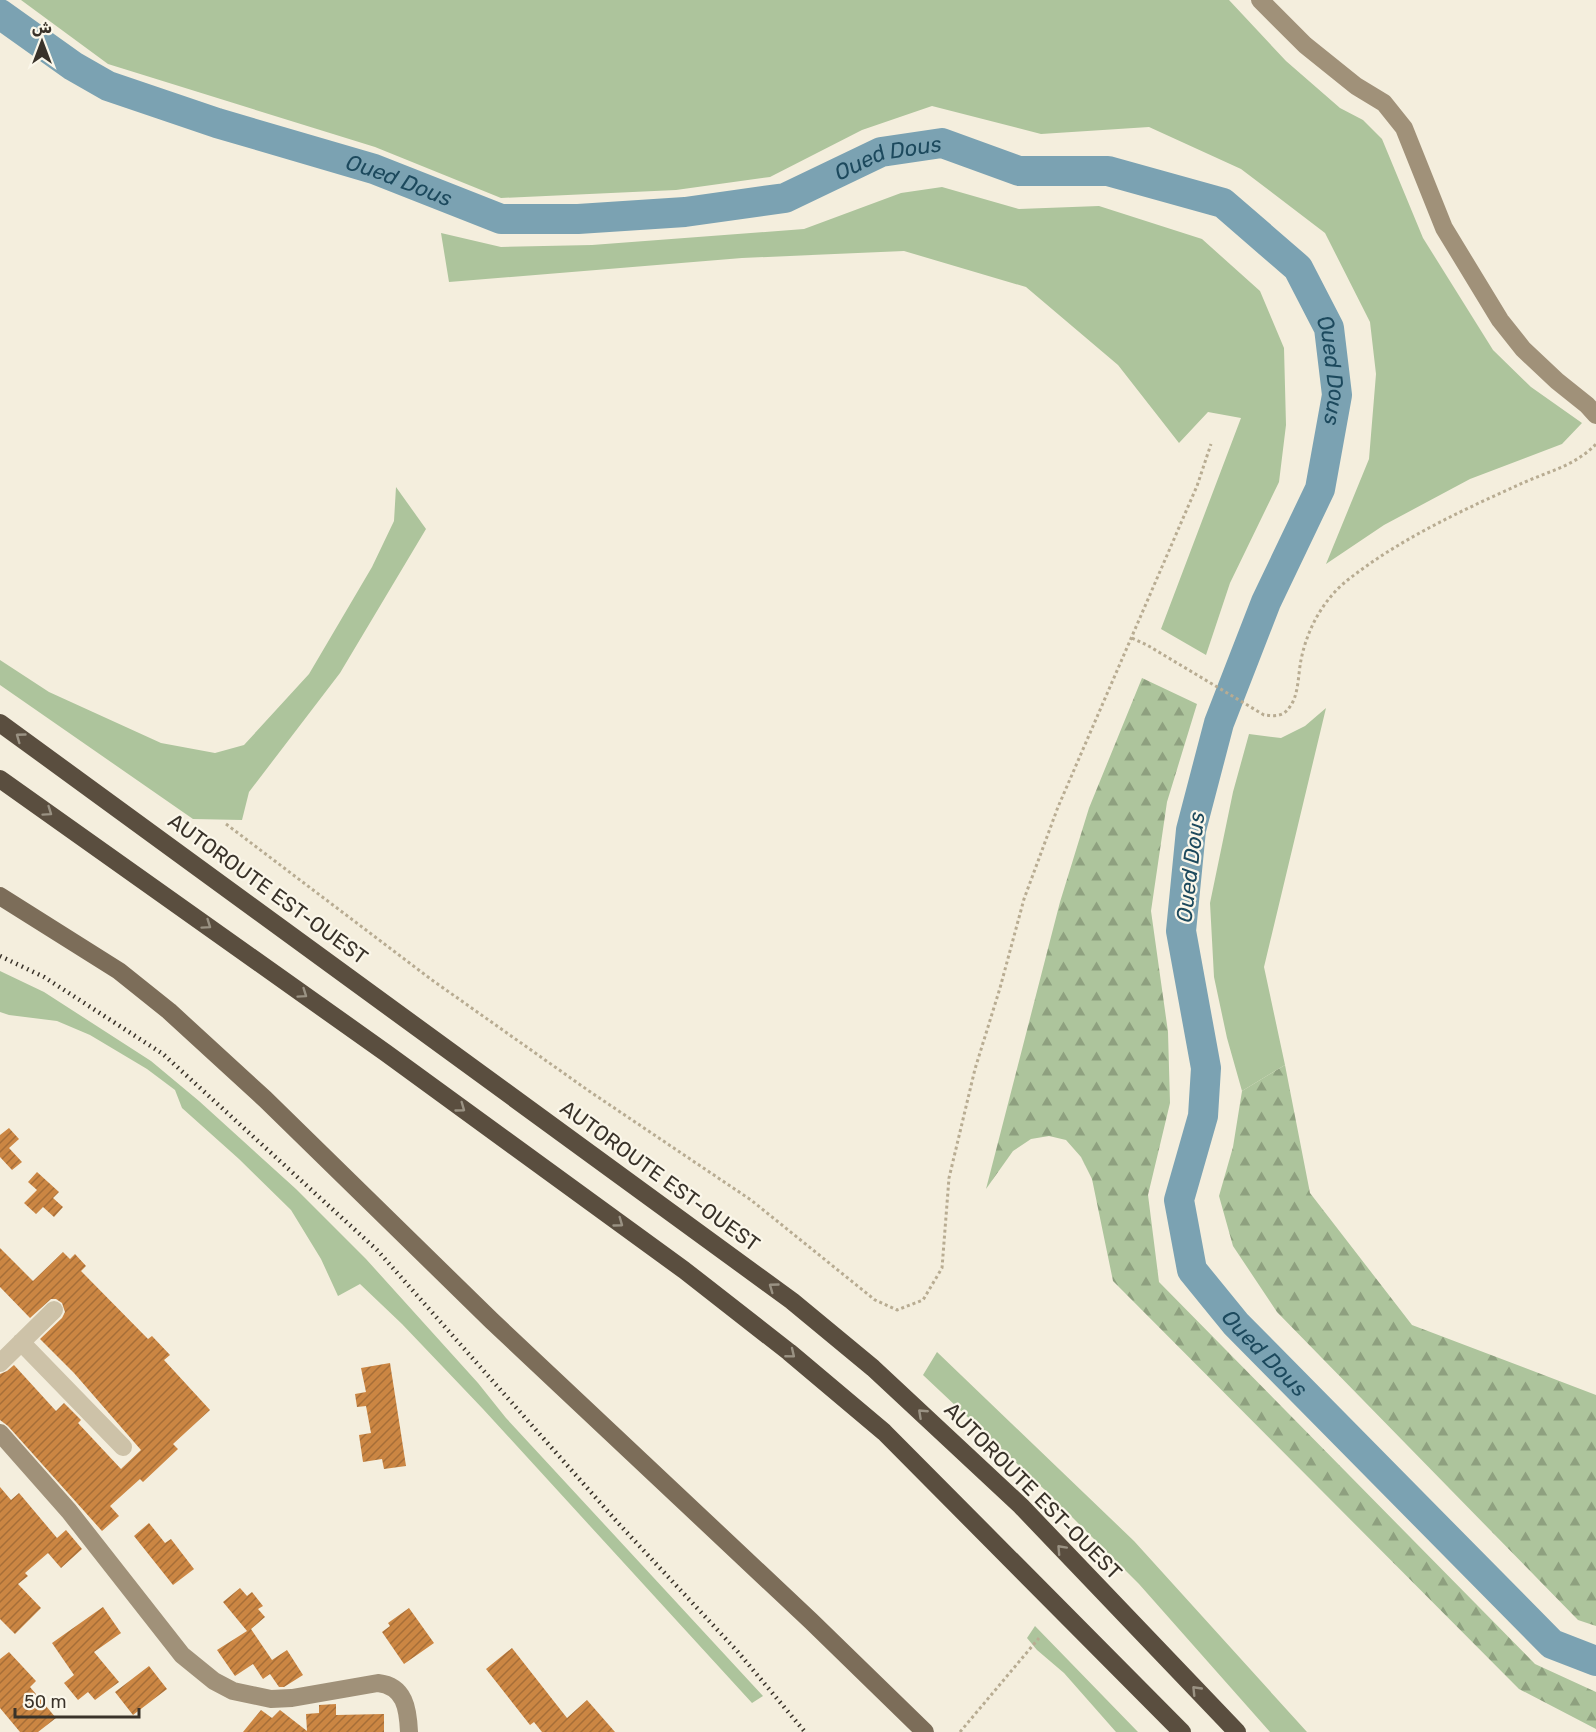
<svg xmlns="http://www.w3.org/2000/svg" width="1596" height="1732" viewBox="0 0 1596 1732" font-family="Rubik,Vazirmatn,sans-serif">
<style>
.grass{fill:#adc49c}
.forest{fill:url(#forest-firs)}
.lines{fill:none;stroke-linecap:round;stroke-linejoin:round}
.river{stroke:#7ba2b2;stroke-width:30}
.building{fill:url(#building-hatch)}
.path{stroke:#b8ac92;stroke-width:3;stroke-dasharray:3 3;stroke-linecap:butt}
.street{stroke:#cdc2a8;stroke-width:18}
.secondary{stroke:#a09179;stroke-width:18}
.primary{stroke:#7c6d59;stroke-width:18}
.highway{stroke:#5a4e3f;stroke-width:18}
.rail{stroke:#393229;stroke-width:4.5;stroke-dasharray:1.5 4.5;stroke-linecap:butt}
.oneway{stroke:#9a9283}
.labels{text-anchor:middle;stroke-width:4.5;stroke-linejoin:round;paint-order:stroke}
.street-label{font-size:21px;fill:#393229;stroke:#fbf7ea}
.water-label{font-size:22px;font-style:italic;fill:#1c495d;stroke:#fbf7ea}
</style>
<defs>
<pattern id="forest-firs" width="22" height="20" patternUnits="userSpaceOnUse" patternTransform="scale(1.5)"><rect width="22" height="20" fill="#adc49c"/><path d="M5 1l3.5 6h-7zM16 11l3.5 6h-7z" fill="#8ea07f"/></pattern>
<pattern id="building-hatch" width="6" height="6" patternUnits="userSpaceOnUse" patternTransform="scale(1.5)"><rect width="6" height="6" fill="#cb8643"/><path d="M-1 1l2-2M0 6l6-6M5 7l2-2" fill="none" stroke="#a66e38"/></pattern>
</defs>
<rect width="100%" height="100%" fill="#f4eedd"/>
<!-- grass -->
<path class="grass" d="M21,0h1208l57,61 54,47 23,12 19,19 41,99 70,112 38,37 51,36 -20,21 -92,35 -86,46 -58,39 43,-105 7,-85 -6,-52 -45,-89 -84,-64 -92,-42 -108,7 -109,-28 -70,24 -92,47 -94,13 -175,8 -126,-51 -267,-83z
M942,187l77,22 80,-3 103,33 58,52 24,57 2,77 -7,57 -49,101 -24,72 -45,-26 80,-211 -33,-6 -29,31 -61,-78 -92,-78 -122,-36 -162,7 -293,24 -8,-49 60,14 91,-2 212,-16 97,-36z
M396,487l30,42 -86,144 -91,119 -7,28 -49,-1 -193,-134v-25l49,32 112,51 54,10 29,-8 65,-71 63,-107 22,-46z
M1326,708l-62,259 21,98 -43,26 -15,-53 -13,-61 -4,-74 23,-111 16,-58 32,4 24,-12z
M0,971l44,21 107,69 48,40 97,88 70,70 112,124 28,35 257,278 -11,7 -269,-294 -81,-85 -42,-40 -22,12 -17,-37 -30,-49 -52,-51 -57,-51 -7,-18 -28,-21 -57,-34 -33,-14 -48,-6 -9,-3z
M937,1352l197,189 173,191h-37l-131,-148 -93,-93 -123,-116z
M1035,1626l103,106h-22l-52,-59 -27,-23 -10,-12z"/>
<!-- forest -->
<path class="forest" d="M1142,678l55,26 -30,98 -16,109 17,121 2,71 -22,92 11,87 376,382 61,28v37l-77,-40 -406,-408 -21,-102 -11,-22 -15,-17 -17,-4 -18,3 -18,12 -27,38 74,-287 29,-94z
M1285,1065l25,128 102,132 184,70v231l-18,-6 -301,-308 -44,-66 -14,-50 14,-49 9,-56z"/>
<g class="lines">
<!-- river -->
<path class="river" id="s1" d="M0,14l73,52 35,20 109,37 157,46 127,50h77l107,-7 100,-14 96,-46 61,-9 77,28h89l115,32 75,65 31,60 8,67 -17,94 -54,113 -47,121 -28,107 -10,101 25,137 -3,48 -24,84 13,70 44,54 316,320 44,17"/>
</g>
<!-- building -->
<path class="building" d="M9,1128l10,11 -10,9 13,14 -10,8 -12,-13v-22z
M37,1172l22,20 -6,6 10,9 -9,10 -11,-10 -7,7 -12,-11 13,-13 -9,-8z
M0,1248l33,33 30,-29 7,7 5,-5 11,12 -5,5 67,68 4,-3 18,19 -6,5 46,50 -37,34 5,5 -35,33 -3,-3 -30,27 9,10 -17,15 -94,-105 -8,-6v-46l7,-3 7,-6 42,46 8,-8 17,17 -3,3 43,46 20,-19 -67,-77 -34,-34 22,-21 3,-6 -3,-9 -6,-4h-5l-21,19 -30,-31z
M390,1363l16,103 -22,3 -2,-10 -19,3 -4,-27 12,-2 -5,-27 -9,1 -2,-13 11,-2 -5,-24z
M0,1487l11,13 8,-7 38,45 9,-8 16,19 -21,19 -13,-15 -23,20 3,3 -10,8 23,24 -26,26 -15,-15z
M149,1523l16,20 6,-4 23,30 -21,16 -39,-49z
M240,1588l7,8 5,-4 11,14 -5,3 7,8 -14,12 21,31 15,-10 16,25 -19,12h-5l-9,-13 -7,5 -10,-15 -18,12 -18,-26 30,-19 -24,-29z
M103,1607l18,26 -27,19 25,30 -24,18 -7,-8 -10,8 -14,-17 10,-8 -22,-32z
M409,1608l25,35 -30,21 -22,-32 8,-6 -2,-3z
M512,1648l55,70 20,-18 28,32h-73l-8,-10 -4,3 -44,-56z
M9,1652l27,29 -6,6 26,31 -18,14h-18l-20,-24v-49z
M149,1666l18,23 -34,26 -18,-23z
M336,1704v11l48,-1v18h-141l18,-22 11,8 8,-8 27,21 -1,-17 13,-1v-8z"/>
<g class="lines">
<!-- path -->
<path class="path" d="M1132,638l15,7 117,70c9,1 19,2 25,-7 10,-12 9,-34 12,-48 6,-31 23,-62 48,-81 52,-41 116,-70 176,-97 25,-11 51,-17 71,-38
M226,824l206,156 157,111 162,109 124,100 22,10 26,-10 19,-32 7,-90 26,-109 25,-81 24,-89 34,-92 139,-321 14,-42
M960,1732l79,-94"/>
<!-- street -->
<path class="street" d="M21,1342l102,105
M0,1363l54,-53"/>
<!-- secondary -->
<path class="secondary" d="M1260,0l45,45 51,41 28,17 20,25 40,100 56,92 23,29 34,32 30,24 9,10
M0,1433l69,78 113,144 32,26 19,10 38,8 21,-1 86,-15c27,3 30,26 31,49"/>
<!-- primary -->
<path class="primary" d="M0,896l119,75 50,40 96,88 227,222 319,300 114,111"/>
<!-- highway -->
<path class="highway" d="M0,723l792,578 81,67 148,138 216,226
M0,779l386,274 298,217 105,82 95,80 298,300"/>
<!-- rail -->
<path class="rail" d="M0,956l44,21 119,77 214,196 242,274 119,128 67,80"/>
</g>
<!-- one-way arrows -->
<defs><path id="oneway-chevron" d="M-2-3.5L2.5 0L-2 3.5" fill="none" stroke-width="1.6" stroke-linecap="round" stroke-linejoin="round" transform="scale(1.5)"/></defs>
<g class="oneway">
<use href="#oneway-chevron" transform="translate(20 737) rotate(-144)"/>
<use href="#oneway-chevron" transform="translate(48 812) rotate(35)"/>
<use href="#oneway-chevron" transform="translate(207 925) rotate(35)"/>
<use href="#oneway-chevron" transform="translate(303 994) rotate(35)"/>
<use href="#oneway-chevron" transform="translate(461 1108) rotate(36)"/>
<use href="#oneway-chevron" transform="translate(619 1223) rotate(36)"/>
<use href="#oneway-chevron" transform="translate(773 1287) rotate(-144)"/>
<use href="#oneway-chevron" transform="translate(791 1354) rotate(39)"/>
<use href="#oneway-chevron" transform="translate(922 1413) rotate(-137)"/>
<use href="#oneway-chevron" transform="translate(1061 1549) rotate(-133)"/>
<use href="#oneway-chevron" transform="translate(1196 1690) rotate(-134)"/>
</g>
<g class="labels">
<!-- street labels -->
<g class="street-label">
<text transform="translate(268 889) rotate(36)" y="7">AUTOROUTE EST-OUEST</text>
<text transform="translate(660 1176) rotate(36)" y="7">AUTOROUTE EST-OUEST</text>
<text transform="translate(1033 1491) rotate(45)" y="7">AUTOROUTE EST-OUEST</text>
</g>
<!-- water labels -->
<g class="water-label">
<text dy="8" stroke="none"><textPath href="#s1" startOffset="942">Oued Dous</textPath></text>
<text dy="8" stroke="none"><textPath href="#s1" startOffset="436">Oued Dous</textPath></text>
<text dy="8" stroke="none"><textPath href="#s1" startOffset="1498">Oued Dous</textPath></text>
<text transform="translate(1190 867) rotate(-83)" y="8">Oued Dous</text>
<text dy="8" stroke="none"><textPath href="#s1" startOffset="2542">Oued Dous</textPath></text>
</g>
</g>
<!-- north arrow -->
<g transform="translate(42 42)" stroke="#fbf7ea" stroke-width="4.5" paint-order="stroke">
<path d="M0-4.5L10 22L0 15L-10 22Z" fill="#393229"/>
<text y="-9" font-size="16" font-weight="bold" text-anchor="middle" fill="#393229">ش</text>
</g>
<!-- scale -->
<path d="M15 1708v9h124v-9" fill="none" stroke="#393229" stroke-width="3"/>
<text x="24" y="1708" font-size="18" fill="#393229" stroke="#fbf7ea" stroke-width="4.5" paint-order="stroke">50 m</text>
</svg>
